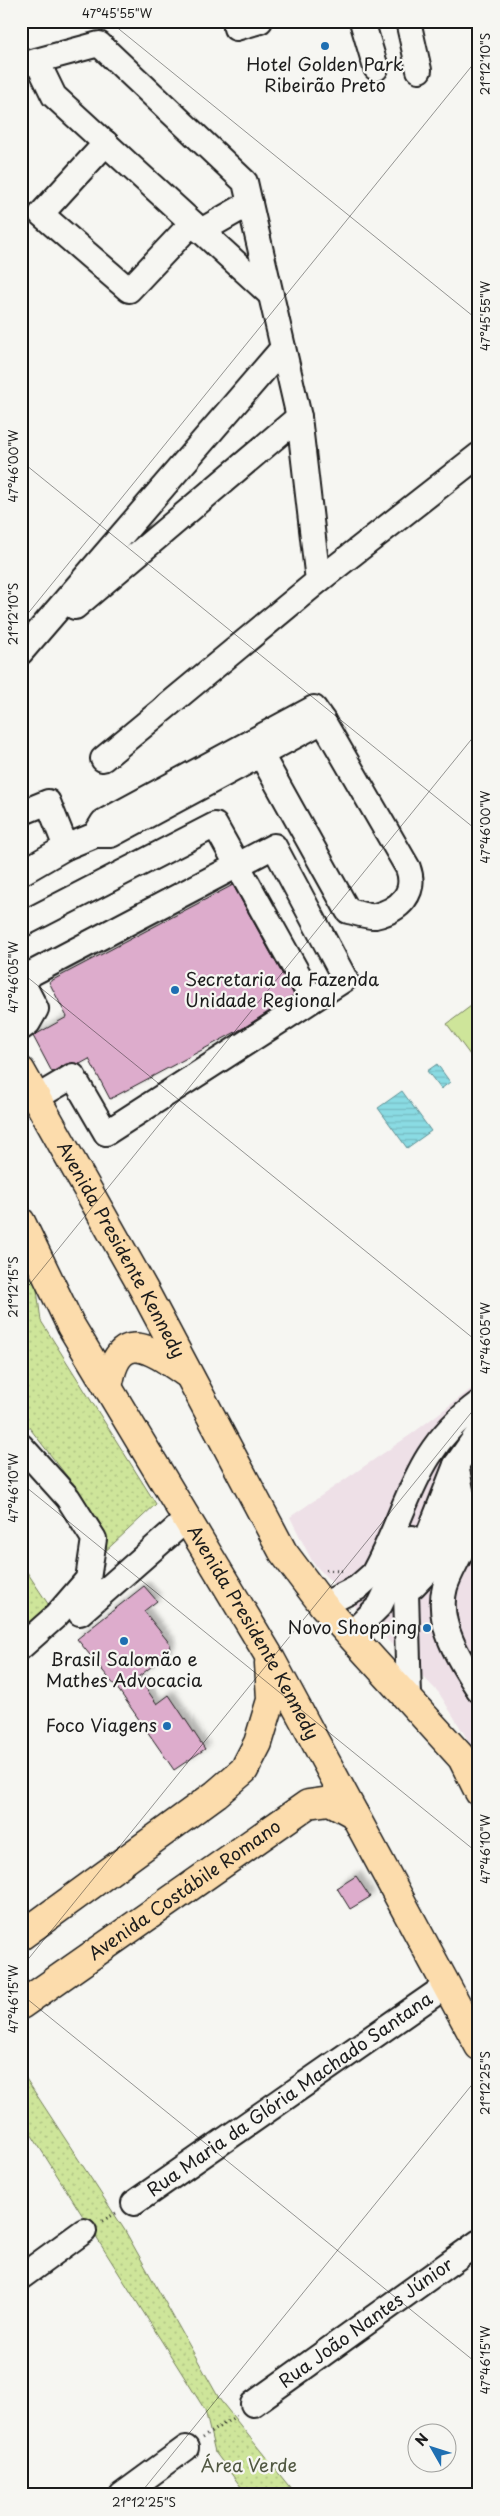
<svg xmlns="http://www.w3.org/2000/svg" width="500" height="2516" viewBox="0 0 500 2516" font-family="'Playpen Sans',sans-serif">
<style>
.built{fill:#eee0e7}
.green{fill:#cee59a;stroke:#75805b}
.park{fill:url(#park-dots);stroke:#75805b}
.water{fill:url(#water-rules);stroke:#5e8f93}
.building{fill:#ddaccc;stroke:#1c1c1c;filter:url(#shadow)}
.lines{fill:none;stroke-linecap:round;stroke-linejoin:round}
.minor-casing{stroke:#1c1c1c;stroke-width:28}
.major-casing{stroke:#1c1c1c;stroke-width:31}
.path{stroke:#1c1c1c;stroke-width:3;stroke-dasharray:1 4;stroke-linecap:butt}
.minor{stroke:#f6f6f2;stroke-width:24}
.major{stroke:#fcdcac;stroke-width:28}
.ticks{fill:none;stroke:#1c1c1c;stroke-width:1;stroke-opacity:0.45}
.poi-dot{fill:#1f6fb2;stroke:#f6f6f2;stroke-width:2}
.labels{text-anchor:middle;stroke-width:4.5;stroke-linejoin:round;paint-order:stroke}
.poi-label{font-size:18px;fill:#1c1c1c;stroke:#f6f6f2}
.street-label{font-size:18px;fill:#1c1c1c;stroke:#f6f6f2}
.park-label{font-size:18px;fill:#515842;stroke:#f6f6f2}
.neatline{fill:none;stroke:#1c1c1c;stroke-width:2}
.ticks-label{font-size:12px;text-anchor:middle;fill:#1c1c1c}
</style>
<defs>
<pattern id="park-dots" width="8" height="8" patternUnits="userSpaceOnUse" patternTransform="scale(1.25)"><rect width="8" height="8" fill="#cee59a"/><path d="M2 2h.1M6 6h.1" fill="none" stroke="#b0c484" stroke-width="1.8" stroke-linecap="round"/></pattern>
<pattern id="water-rules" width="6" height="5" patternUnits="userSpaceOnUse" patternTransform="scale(1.25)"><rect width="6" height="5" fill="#8adbe3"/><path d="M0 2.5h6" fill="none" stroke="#76bbc2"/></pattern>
<filter id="shadow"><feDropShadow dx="4.5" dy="-4.5" stdDeviation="2.5" flood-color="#0004"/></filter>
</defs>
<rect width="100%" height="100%" fill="#f6f6f2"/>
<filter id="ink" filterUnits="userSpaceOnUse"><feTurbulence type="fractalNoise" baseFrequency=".02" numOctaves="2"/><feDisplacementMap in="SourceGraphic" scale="10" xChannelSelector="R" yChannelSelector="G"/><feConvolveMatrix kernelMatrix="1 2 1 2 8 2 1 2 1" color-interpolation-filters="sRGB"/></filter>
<g filter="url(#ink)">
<!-- built -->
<path class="built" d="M479,1383v375l-40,-65 -126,-130 -23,-46 123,-84z"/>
<!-- green -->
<path class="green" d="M479,1000v67l-32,-43z"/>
<!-- park -->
<path class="park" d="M21,1265l15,17 5,39 115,183 -57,53 -5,-39 -21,-34 -52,-67z
M21,1563l35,53 -35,21z
M21,2071l103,158 96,171 76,95h-49l-32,-43 -10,-42 -184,-292z"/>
<!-- water -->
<path class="water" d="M437,1064l13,18 -9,7 -14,-18z
M402,1091l29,40 -24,17 -29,-40z"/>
<!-- building -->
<path class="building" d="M233,885l61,110 -49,32 -135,72 -21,-40 -9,5h-14l-14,8 -19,-36 34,-19 -18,-35z
M144,1586l13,15 -13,10 26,33 -1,9 -31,24 19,27 12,-9 36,54 -31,21 -54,-78 -43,-53z
M356,1876l14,21 -20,12 -13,-21z"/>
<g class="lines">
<!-- minor casing -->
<g class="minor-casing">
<g id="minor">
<path d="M362,21l14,47"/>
<path d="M408,21l11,49"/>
<path d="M236,28l24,-7"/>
<path d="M37,61l17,35 217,199"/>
<path d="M21,65l78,-21 146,138 54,235 19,164 -215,178"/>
<path d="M106,143l-65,71 88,76 63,-67"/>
<path d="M201,231l49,-28"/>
<path d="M318,581l161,-126"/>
<path d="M75,607l224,-190"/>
<path d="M21,652l262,-304"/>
<path d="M254,742l94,169c7,1 19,6 27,5 25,-6 42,-23 33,-48l-85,-147"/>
<path d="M21,813l27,-11 18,45 -45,26"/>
<path d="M66,847l29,-12h16l212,-114 -9,-13 -211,114 -8,13"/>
<path d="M21,925l194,-100 97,174"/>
<path d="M21,979l253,-133 71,133 -239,154 -33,-57 -37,22"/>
<path d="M21,980l15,29 -8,14 -7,5"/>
<path d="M21,1446l47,52 26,41 -6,40 -32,37 -35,31"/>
<path d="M479,1502c-7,14 -9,29 -15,43 -6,15 -15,28 -19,42 -10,36 15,74 34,103"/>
<path d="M413,1586l21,-22 25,-59 3,-10 -6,-30"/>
<path d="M323,1605l34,-17 16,-14c37,-67 39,-122 106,-171"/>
<path d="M80,1613l107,-94"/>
<path d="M351,1634l29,-29 32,-67"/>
<path d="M409,1697l-3,-105 50,-127 23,-33"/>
<path id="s1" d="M134,2203l312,-217"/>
<path d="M21,2277l63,-46"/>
<path id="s2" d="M253,2404l226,-162"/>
<path d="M122,2495l64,-47"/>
</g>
</g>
<!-- major casing -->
<g class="major-casing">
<g id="major">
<path id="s3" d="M21,1071l122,217 140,264 40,53 139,153 17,34"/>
<path id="s4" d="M21,1222l50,104 197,328 211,392"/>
<path d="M108,1388c10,-63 42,-40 78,-15"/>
<path d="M21,1936l195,-142 28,-24 14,-27 13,-43 -2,-37"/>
<path id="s5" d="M21,2005l287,-201 22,-3 24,13"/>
</g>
</g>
<!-- path -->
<path class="path" d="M326,1570l16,1
M102,2221l16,-9
M202,2438l34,-22"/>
<!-- minor -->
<use href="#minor" class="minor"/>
<!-- major -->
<use href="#major" class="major"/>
</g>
</g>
<!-- ticks -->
<path class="ticks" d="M109,21l370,300M21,461l458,371M21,622l458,-565M21,972l458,371M21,1295l458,-565M21,1483l458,371M21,1968l458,-565M21,1994l458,371M139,2495l340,-419"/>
<!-- markers -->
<g class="poi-dot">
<circle cx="325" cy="46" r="5"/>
<circle cx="175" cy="990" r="5"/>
<circle cx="427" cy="1628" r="5"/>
<circle cx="124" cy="1641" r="5"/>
<circle cx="167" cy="1726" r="5"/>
</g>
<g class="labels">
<!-- poi labels -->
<g class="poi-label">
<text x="325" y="71">Hotel Golden Park<tspan x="325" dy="21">Ribeirão Preto</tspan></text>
<text x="185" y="986" text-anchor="start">Secretaria da Fazenda<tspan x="185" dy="21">Unidade Regional</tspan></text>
<text x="417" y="1634" text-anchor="end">Novo Shopping</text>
<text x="124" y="1666">Brasil Salomão e<tspan x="124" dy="21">Mathes Advocacia</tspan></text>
<text x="157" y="1732" text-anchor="end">Foco Viagens</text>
</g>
<!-- street labels -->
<g class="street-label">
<text dy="6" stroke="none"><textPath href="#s3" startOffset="205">Avenida Presidente Kennedy</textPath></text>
<text dy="6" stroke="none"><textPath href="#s4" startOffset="472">Avenida Presidente Kennedy</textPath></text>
<text dy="6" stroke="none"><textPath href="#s5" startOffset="200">Avenida Costábile Romano</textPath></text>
<text dy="6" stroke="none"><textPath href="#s1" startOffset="190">Rua Maria da Glória Machado Santana</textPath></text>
<text dy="6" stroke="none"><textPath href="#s2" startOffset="139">Rua João Nantes Júnior</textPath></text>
</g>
<!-- park labels -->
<g class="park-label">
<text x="249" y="2472">Área Verde</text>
</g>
</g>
<!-- margin -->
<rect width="500" height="2516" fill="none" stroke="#f6f6f2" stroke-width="55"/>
<!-- north arrow -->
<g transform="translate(432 2448) rotate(309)"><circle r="24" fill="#f6f6f2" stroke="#9f9f9c"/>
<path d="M0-4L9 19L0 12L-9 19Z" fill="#1f6fb2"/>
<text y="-8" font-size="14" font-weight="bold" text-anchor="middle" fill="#1c1c1c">N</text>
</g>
<rect x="28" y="28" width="444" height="2460" class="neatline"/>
<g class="ticks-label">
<text x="117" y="18">47°45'55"W</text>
<text transform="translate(486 64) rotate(-90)" y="4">21°12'10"S</text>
<text transform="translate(486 316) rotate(-90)" y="4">47°45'55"W</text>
<text transform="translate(14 466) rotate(-90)" y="4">47°46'00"W</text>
<text transform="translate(14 614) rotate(-90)" y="4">21°12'10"S</text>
<text transform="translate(486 827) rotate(-90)" y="4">47°46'00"W</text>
<text transform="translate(14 977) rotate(-90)" y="4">47°46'05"W</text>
<text transform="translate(14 1287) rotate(-90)" y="4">21°12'15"S</text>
<text transform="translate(486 1338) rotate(-90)" y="4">47°46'05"W</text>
<text transform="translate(14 1488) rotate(-90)" y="4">47°46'10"W</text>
<text transform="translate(486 1849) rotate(-90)" y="4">47°46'10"W</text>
<text transform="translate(14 1999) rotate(-90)" y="4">47°46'15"W</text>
<text transform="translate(486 2083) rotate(-90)" y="4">21°12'25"S</text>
<text transform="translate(486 2360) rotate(-90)" y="4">47°46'15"W</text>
<text x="144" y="2507">21°12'25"S</text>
</g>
</svg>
